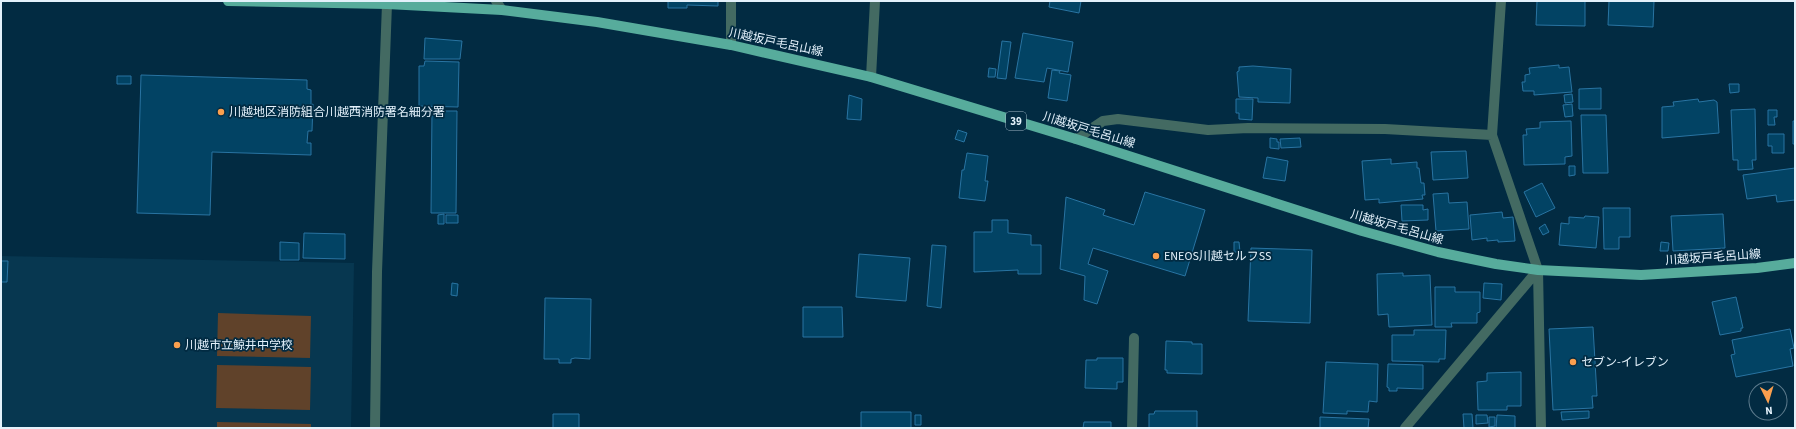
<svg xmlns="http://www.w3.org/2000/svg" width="1796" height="429" viewBox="0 0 1796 429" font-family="'Source Sans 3','Noto Sans JP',sans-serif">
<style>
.built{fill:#073750}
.green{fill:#60422a}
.building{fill:#024364;stroke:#2974a2}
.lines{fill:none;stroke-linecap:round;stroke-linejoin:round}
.minor{stroke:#436a62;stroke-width:10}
.major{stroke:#57ac9c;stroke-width:10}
.poi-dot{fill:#fa9f4e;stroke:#022b42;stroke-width:1.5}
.labels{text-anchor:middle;stroke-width:3.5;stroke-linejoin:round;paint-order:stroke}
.shield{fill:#022b42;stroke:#a0b6c4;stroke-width:1}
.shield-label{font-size:11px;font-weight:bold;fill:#e3f1fb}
.street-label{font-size:12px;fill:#e3f1fb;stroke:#022b42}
.poi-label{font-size:12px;fill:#e3f1fb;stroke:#022b42;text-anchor:start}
</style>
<rect width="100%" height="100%" fill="#022b42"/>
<!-- built -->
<path class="built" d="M1,256l353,7 -3,165h-350z"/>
<!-- green -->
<path class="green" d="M218,313l93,3 -1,42 -93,-2z
M217,365l94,2 -1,43 -94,-2z
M217,422l94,2v4h-94z"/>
<!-- building -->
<path class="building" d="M668,1h50v5l-31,-1v3h-19z
M1050,1h31l-2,12 -30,-6z
M1537,1h48v25l-49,-1z
M1609,1h45l-1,26 -45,-2z
M1023,33l50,9 -5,30 -21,-4 -3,14 -29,-4z
M425,38l37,3 -2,18h-36z
M1002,41l9,1 -5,37 -9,-1z
M425,61l34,1 -1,45 -39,-1v-40h5z
M1559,65v3l10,-1 3,25 -38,3v-4h-11l-1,-9h3v-7l5,-1 -1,-6z
M1253,66l38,3 -1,34 -32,-1v-4l-19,-1 -2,-25 2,-1v-4z
M989,68l7,1 -1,8h-7z
M1052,70l8,1 -1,2 12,2 -4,26 -19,-3z
M141,75l166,5v9l4,1v15l2,-1 -1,27h-4l-1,12h4v12l-99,-3 -2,63 -73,-2z
M117,76h14v8h-14z
M1729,84h10v8l-9,1z
M1601,88v21h-22v-20z
M1572,94l1,8 -8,1 -1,-8z
M849,95l13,4 -1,21 -14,-1z
M1236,99h17l-1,21 -13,-1v-6h-3z
M1698,99l1,3 15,-2 3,2 2,31 -57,5v-31l12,-1 -1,-4z
M1572,104l1,12 -8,1 -2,-12z
M1755,109l1,51h-4l1,9 -15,1v-10h-5l-2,-50z
M1768,110h9v7h-3l1,8h-7z
M432,111h25l-1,102h-25z
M1581,115h25l2,58h-25z
M1571,121l1,35 -7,1v7l-41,1 -1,-30h4l-1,-6 14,-1v-6z
M1793,121h2v23h-2z
M958,130l9,3 -3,9 -9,-3z
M1768,134h16v19h-12v-7h-4z
M1270,138l7,1v3h2v7l-9,-1z
M1300,138l1,9 -20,1 -1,-9z
M1466,151l2,27 -35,2 -2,-28z
M967,153l21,3 -3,25h3l-3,20 -26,-3 3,-28h2z
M1267,157l21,4 -3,20 -22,-3z
M1391,159v5l26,-2v6h2l2,15h3l1,12h-3l1,4 -44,4v-4l-14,1 -3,-39z
M1569,166h6v9l-6,1z
M1795,168v32l-18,2 -1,-7 -29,4 -4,-24z
M1542,183l13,25 -19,9 -12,-25z
M1145,192l60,18 -20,66 -92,-28 -5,16 20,7 -11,33 -13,-4 1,-24 -25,-7 6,-72 39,13 -2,5 31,10z
M1448,193l1,10 18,-1 2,27 -33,2 -3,-37z
M1401,205h22v5l5,-1v11l-26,1z
M1603,208h27v29h-11v12h-15z
M1502,212l1,6 10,-1 2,24 -17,1v-2l-11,1v-3l-15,2 -2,-25z
M444,214v10h-6v-9z
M1723,214l2,34 -52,3 -2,-35z
M446,215h12v8h-12z
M1585,216l14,1 -3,31 -37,-3 2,-22 8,1v-7l15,1z
M992,220h16v13l23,2v10h10v29h-23v-4l-44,2v-40h18z
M1545,224l4,8 -6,3 -4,-7z
M304,233l41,1v25l-42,-1z
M280,242l19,1v17h-19z
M1234,242h5l1,10h-6z
M1661,242l8,1 -1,8h-8z
M932,245l14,1 -5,62 -14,-2z
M1251,248l61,2 -2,73 -62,-2z
M859,254l51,4 -4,43 -50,-4z
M1,261h7l-1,21h-6z
M1403,273v3l27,-1 2,50 -43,2 -1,-13 -10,1 -1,-41z
M452,283l6,1 -1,12 -6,-1z
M1484,283l18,1 -1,16 -18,-2z
M1435,287h20v5h25v20l-3,1v10h-26l1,4h-17z
M1736,297l7,31h-2v3l-21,4 -8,-33z
M545,298l46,1 -1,60 -15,-1 -4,1v4h-12v-4h-15z
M803,307h39l1,30h-40z
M1593,327l4,69h-5l1,12 -40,2 -4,-81z
M1790,329l4,19 -4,1 3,17 -57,11 -5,-22 4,-1 -3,-14z
M1414,330h32l-1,29h-6v3l-47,-1v-26h22z
M1166,341l26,1v2h10v30l-35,-1v-3h-2z
M1097,358h26v24h-6v7l-32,-1 1,-28h11z
M1326,362l52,2 -1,38 -8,-1 -1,11 -21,-1v3l-24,-1z
M1388,364l35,1v24l-26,-1v3h-8v-3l-2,-1z
M1521,372v34h-14v4h-29l-1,-28 10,-1v-8z
M1155,411h42v17h-48v-14h5z
M1589,411v7l-27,2 -1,-8z
M861,412h50v16h-50z
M553,414h26v14h-26z
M1463,414h9l1,14h-9z
M915,415h6v10h-6z
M1476,415h11l1,8 -12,1z
M1497,415l18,1v12h-19z
M1320,417l49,2 -1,9h-48z
M1489,417h6v9l-6,1z
M1084,422h27v6h10h-38z"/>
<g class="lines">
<!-- minor -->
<path class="minor" d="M496,1l6,9
M1501,1l-9,134 46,135 3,158
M731,45v-44
M871,77l4,-76
M1076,139l27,-18 15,-2 90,11 40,-2 137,1 107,6
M375,428l2,-156 10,-268
M1132,428l2,-90
M1405,428l133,-158"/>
<!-- major -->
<path class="major" d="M228,1l159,3 115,6 95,12 134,23 140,32 205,62 286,92 76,21 58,12 42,6 103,5 116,-7 38,-5"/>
</g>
<!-- markers -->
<g class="poi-dot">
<circle cx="221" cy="112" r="4"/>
<circle cx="1156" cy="256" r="4"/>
<circle cx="177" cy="345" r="4"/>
<circle cx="1573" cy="362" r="4"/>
</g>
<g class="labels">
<!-- shield labels -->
<rect class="shield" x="1006" y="112" width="20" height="18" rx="3"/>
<g class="shield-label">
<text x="1016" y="125">39</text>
</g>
<!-- street labels -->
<g class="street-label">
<text transform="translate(776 42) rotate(12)" y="4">川越坂戸毛呂山線</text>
<text transform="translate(1089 130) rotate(17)" y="4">川越坂戸毛呂山線</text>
<text transform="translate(1397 227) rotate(16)" y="4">川越坂戸毛呂山線</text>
<text transform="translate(1713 257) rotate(-4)" y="4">川越坂戸毛呂山線</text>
</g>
<!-- poi labels -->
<g class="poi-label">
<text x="229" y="116">川越地区消防組合川越西消防署名細分署</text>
<text x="1164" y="260">ENEOS川越セルフSS</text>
<text x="185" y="349">川越市立鯨井中学校</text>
<text x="1581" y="366">セブン-イレブン</text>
</g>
</g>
<!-- border -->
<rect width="1796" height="429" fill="none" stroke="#e3f1fb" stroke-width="4"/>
<!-- north arrow -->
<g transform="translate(1768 401) rotate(175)"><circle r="19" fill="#022b42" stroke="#5c7a8c"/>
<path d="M0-3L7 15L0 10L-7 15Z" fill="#fa9f4e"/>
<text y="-6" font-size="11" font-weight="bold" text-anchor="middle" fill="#e3f1fb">N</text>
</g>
</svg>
